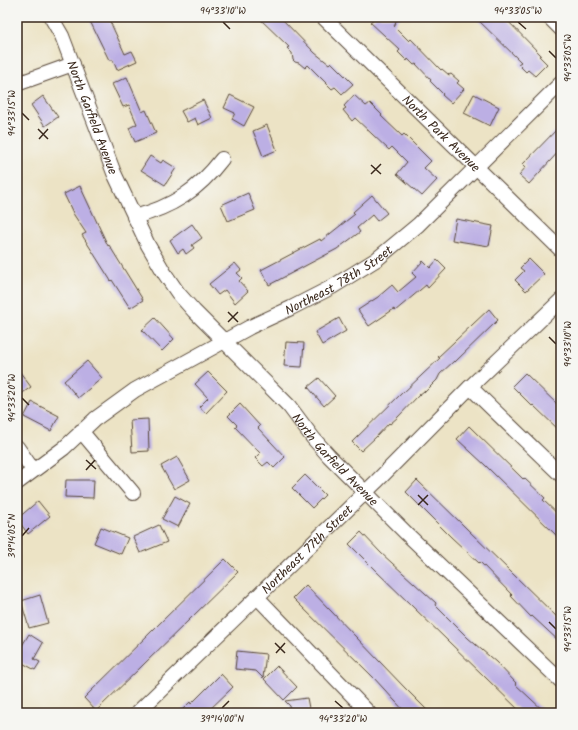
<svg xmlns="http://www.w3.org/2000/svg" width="578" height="730" viewBox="0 0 578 730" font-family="Kalam,sans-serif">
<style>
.building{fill:#bcafe4}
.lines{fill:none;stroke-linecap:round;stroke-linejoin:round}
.street-casing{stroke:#564637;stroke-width:16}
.street{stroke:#fff;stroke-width:14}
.ticks{fill:none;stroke:#3b2a1e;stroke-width:1.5}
.labels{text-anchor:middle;stroke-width:4;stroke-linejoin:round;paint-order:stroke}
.street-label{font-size:13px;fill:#3b2a1e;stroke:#f6f6f2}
.neatline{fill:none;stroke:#3b2a1e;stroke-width:1.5}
.ticks-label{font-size:10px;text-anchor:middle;fill:#3b2a1e}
</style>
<rect width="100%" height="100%" fill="#f6f6f2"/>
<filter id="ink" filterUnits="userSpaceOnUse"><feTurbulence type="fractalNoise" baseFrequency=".025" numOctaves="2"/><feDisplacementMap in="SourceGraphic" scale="8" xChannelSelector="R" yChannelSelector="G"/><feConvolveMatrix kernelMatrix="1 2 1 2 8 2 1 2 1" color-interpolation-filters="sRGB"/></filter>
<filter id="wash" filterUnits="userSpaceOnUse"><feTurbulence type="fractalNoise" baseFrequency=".012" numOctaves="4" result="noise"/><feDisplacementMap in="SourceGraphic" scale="16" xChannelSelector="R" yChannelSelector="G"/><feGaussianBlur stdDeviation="0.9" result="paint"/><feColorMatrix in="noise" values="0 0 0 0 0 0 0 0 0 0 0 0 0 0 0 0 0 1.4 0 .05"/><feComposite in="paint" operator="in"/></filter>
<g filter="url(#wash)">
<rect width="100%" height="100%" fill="#ece3c5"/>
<g id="blocks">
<!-- building -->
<path class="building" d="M88,17h20l17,37 7,-3 5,10 -20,9 -4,-10h-4z
M258,17h22l35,36 14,11 2,-2 22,22 -11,10 -7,-7 -3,2 -24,-24 -3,3 -6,-5 -4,-1 -2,-2 -1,-7 -5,-5 2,-1z
M376,17h25l-6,5 1,1 -2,3 15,15 2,-2 30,31 1,-1 7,6 2,-1 8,7 -2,2 7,6 -13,14 -9,-8 1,-1 -13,-13 1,-1 -15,-16 -2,1 -6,-6 -1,2 -9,-9 2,-2 -30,-28z
M475,17h29l37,38 -2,1 8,8 -12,12 -7,-6 -2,2 -8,-8 3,-2z
M127,77l15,35 4,-2 10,23 -21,9 -6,-14 8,-4 -8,-19 -6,2 -11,-23z
M474,94l25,13 -9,19 -26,-13z
M230,95l24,12 -10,19 -12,-7 3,-6 -11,-5z
M354,95l12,11 4,-3 12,12 -1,1 21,20 2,-2 27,27 -7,7 13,12 -15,16 -25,-22 10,-12 -15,-15 -3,3 -34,-32 -3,3 -9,-11 3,-2 -2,-2z
M43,96l15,21 -13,9 -14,-21z
M203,100l9,18 -14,7 -3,-7 -8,4 -6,-11z
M267,125l10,25 -14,6 -10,-25z
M561,125v24l-32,35 -10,-9 7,-8 -3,-3z
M150,156l11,7 2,-3 13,8 -11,17 -24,-15z
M80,186l28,60 1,-1 34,55 -13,8 -18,-28 -1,1 -29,-46 4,-2 -12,-18 -10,-21z
M248,193l7,17 -27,11 -7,-16z
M372,195l15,18 -10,8 -5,-6 -15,13 3,4 -23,17 -68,36 -8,-15 59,-31 1,2 34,-27 -2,-2z
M456,219l37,7 -4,20 -37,-6z
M192,224l10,14 -10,7 2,3 -8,6 -3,-5 -5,4 -8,-13z
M529,259l15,15 -18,17 -11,-11 9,-9 -4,-3z
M437,260l9,9 -18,19 -2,-3 -31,26 -1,-2 -25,17 -11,-16 20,-13 14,-12 6,7 18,-15 -4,-4 11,-12 7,7z
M235,263l6,7 -4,3 5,5 -3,3 9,10 -13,12 -10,-13 -7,5 -9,-11z
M489,309l9,11 -43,42 -1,-1 -14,13 -3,6 -12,12 -1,-1 -5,4 -21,22 -8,7 -1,-1 -13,14 -15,14 -9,-9 51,-50v1l37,-35 -2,-1z
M155,318l19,21 -12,12 -20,-21z
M339,318l7,13 -24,14 -7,-13z
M286,342l18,1 -2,24 -18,-1z
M87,361l15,17 -24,20 -14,-17z
M17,368l14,19 -14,10z
M208,372l19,19 -21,22 -7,-6 9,-9 -13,-14z
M525,373l36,35v24l-28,-27 -1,1 -20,-20z
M319,378l16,18 -11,10 -16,-19z
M32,402l27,14 -8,15 -27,-14z
M240,404l20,22 -2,2 27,29 -11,11 -6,-6 -5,4 -8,-8 5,-5 -25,-26 2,-2 -9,-9z
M148,419l1,32 -17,1 -2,-32z
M469,426l54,53 1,-1 21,20 -2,2 18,17v23l-76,-75 -28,-26z
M177,457l13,23 -16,9 -13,-23z
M305,475l20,20 -13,13 -20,-20z
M66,480h28l-1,18 -28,-1z
M417,480l144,141v22l-29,-27 -1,1 -20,-21 1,-1 -32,-33 -1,1 -28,-26 -45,-45z
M175,496l15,8 -12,23 -16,-8z
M38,501l12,15 -22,18 -11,-15z
M159,525l8,17 -27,11 -7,-16z
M101,527l27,11 -7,16 -27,-11z
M361,532l20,21 55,50 -1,2 33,33 28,24 20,21 -1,1 31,29h-24l-147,-143 -26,-26z
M225,559l13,13 -142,139 -12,-13z
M306,585l99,103 25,25h-24l-33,-36 -80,-79z
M40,595l8,28 -19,5 -8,-27z
M29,634l14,9 -9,16 6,3 -5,8 -18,-10v-6z
M237,651l29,3 -3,24 -7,-7 -21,-2z
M277,666l20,21 -13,13 -20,-21z
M221,674l12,13 -27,26h-27l11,-11 1,2z
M307,698l3,15h-19l-1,-7 -5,-5z"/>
</g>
</g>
<g filter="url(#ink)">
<use href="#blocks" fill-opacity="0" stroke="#564637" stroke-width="1"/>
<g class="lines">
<!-- street casing -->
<g class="street-casing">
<g id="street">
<path id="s1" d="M51,17l11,19 52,137 34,72 17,29 13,19 16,18 95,95 24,32 16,18 78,78 154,147"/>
<path id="s2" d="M323,17l238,233"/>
<path d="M549,17l12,12"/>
<path d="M17,84l56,-20"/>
<path d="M134,217c39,-10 64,-27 88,-58"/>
<path d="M470,387l91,88"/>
<path d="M81,431l52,62"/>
<path d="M17,447l16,23"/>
<path id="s3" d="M17,483l47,-35 31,-29 40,-29 115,-63 41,-19 41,-21 45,-28 41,-34 143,-142"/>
<path d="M257,597l112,116"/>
<path id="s4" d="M137,713l239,-231 94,-95 91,-87"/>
</g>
</g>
<!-- street -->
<use href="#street" class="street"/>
</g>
</g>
<!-- ticks -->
<path class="ticks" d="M223,22l7,7M518,22l8,7M549,51l7,7M22,113l7,7M38,129l10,10M39,139l9,-10M371,165l10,9M371,174l10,-10M228,312l10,10M228,322l10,-10M549,337l7,7M22,398l7,7M86,460l10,9M86,470l9,-10M418,495l10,10M418,505l10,-10M22,536l7,-8M549,622l7,7M275,643l10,10M276,653l9,-10M335,701l8,7M222,708l7,-7"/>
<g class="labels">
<!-- street labels -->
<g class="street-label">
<text dy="5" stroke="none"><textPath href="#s1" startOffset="109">North Garfield Avenue</textPath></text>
<text dy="5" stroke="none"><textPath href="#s2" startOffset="166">North Park Avenue</textPath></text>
<text dy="5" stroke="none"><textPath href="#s3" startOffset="382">Northeast 78th Street</textPath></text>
<text dy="5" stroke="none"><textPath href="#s1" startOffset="534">North Garfield Avenue</textPath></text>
<text dy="5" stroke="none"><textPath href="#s4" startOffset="236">Northeast 77th Street</textPath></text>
</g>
</g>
<!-- margin -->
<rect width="578" height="730" fill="none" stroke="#f6f6f2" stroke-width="44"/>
<rect x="22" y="22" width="534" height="686" class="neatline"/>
<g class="ticks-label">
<text x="223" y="14">94°33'10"W</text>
<text x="518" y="14">94°33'05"W</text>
<text transform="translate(567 58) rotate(-90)" y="4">94°33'05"W</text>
<text transform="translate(11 113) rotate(-90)" y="4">94°33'15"W</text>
<text transform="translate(567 344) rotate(-90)" y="4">94°33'10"W</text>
<text transform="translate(11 398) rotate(-90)" y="4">94°33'20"W</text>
<text transform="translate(11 536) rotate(-90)" y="4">39°14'05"N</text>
<text transform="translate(567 629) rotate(-90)" y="4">94°33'15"W</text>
<text x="222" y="722">39°14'00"N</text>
<text x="343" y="722">94°33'20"W</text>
</g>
</svg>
